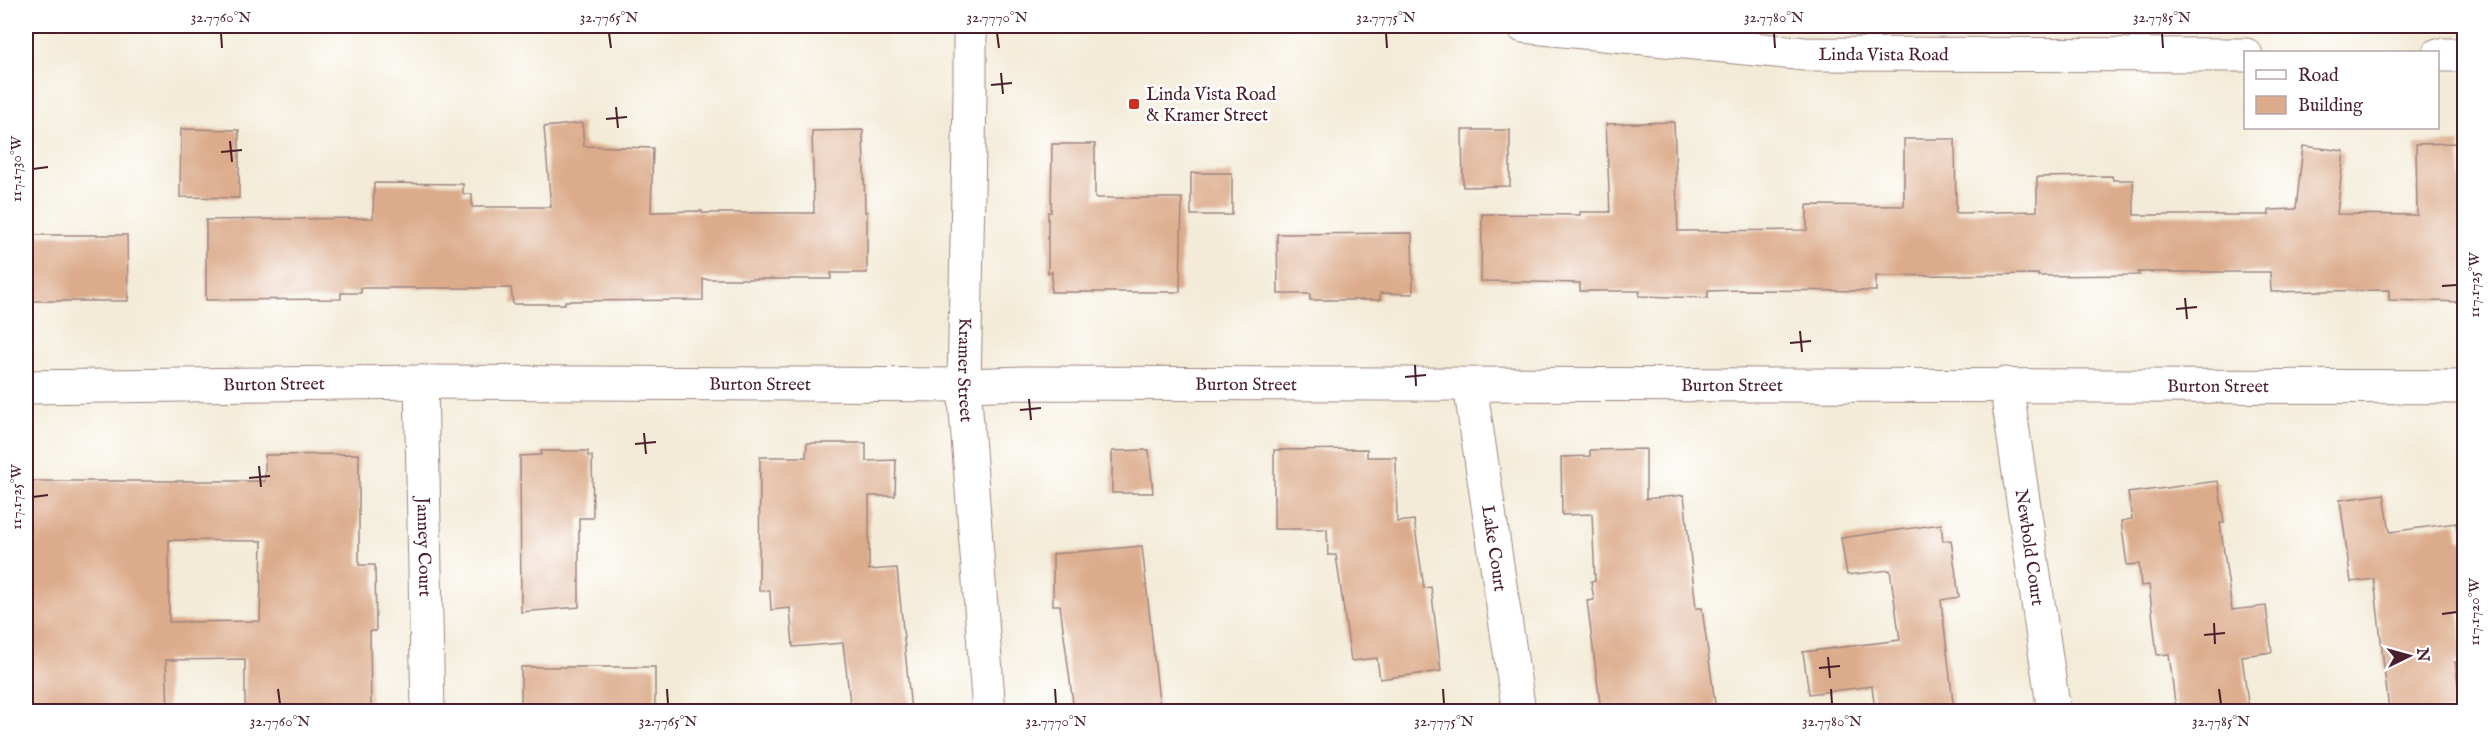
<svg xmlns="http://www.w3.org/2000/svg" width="2490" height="737" viewBox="0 0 2490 737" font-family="'IM FELL English',serif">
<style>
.building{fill:#dcab8b;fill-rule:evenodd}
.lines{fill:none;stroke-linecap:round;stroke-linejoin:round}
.street-casing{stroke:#9e8581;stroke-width:35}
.secondary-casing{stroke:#9e8581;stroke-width:35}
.primary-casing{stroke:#9e8581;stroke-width:35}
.street{stroke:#fff;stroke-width:33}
.secondary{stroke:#fff;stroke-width:33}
.primary{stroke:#fff;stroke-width:33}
.ticks{fill:none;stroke:#4a1f2b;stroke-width:2}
.poi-dot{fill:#c8321e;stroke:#fff;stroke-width:2}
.labels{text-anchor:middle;stroke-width:5;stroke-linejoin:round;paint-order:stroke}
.street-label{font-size:18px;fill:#4a1f2b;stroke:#fff}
.poi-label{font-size:18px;fill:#4a1f2b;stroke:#fff;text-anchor:start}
.neatline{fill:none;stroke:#4a1f2b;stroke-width:2}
.ticks-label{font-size:15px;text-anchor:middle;fill:#4a1f2b}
</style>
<rect width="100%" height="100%" fill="#fff"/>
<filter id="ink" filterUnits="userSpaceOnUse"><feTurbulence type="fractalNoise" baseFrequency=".0167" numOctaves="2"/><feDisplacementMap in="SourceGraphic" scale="12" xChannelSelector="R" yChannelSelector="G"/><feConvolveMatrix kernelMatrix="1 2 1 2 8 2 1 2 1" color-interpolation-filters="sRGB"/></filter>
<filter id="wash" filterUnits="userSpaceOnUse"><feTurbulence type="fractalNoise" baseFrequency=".008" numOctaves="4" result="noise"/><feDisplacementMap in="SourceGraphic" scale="24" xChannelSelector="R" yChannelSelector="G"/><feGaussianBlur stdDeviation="1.35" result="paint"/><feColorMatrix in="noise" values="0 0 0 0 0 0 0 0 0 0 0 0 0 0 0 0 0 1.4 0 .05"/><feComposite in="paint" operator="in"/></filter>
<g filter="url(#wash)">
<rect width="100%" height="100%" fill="#f3ebd7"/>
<g id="blocks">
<!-- building -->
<path class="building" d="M1674,122l4,109 129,-1v-25l97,1v-67h51l1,74 81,-2v-34l75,-1 1,4h20l1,35h135v-5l27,-1 7,-63 41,5 -7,63 80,1 -1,-71 44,-1 2,73h2v86l-75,-2v-10l-118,2 -1,-20h-132l1,3 -101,1v-2l-162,2v15l-135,-1 -33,1v7l-69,-2 1,-5h-60v-8l-99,-2 1,-67 98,1v-3h30l-4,-88z
M582,123l2,23 69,2 -2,64 51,-1v2h112l-2,-82 51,-1 2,82h2v61h-36v6h-128v21l-138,1v3h-52l-2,-16h-150v5h-20v6l-135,1v-80l167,-2 1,-35 89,1v10h9v13h79l-7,-80z
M181,129l58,1v68l-59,-1z
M1462,130h48v56l-47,1z
M1052,144h43v54h87l-2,94h-129l1,-20 -4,1v-61h3z
M1191,173h41v42h-41z
M1412,233l1,61 -33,-1v7h-70v-6h-32l-1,-60z
M26,235h101l1,66h-102z
M807,443h59v18l30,-1 -1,36h-26v74l28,-2 14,143h-60l-8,-68 -50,4 -3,-39 -19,2 -1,-20 -11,1 1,-134h46z
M1367,449v8h29l1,65 17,-2 10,68 7,-1 10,84 -61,8 -3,-21 -26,3 -15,-106h-8l-1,-26h-53v-79z
M1646,449v50l38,-4 12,113h6l14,103h-115l-14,-110 7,-1 -3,-19h4l-3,-67 -30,1 -1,-58 29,-1v-6z
M1149,450l4,43h-41v-42z
M541,451h47v5h4l1,62h-14v89l-58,5 -1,-156 21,-1z
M359,454v111h16l1,66h-6l1,80h-126v-52l-79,1 2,51h-142v-230h239v-26zM169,540l93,1 -2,80 -91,1z
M2218,481l6,42h-4l12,87 34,-4 6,46 -30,4 7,55h-73l-7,-57 -12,1 -8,-70 -8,1 -2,-22 -12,1 -6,-44 11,-2 -4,-26z
M2384,494l6,38 66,-9 3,17h5v72l-5,1 5,49h-9l7,49h-73l-15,-132 -23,3 -11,-82z
M1941,524l2,17 8,-1 8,57 -18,3 13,111h-79l-3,-25 -63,8 -6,-42 97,-12 -10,-70 -43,5 -6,-37z
M1142,546l18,165h-86l-14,-106h-7v-51z
M521,667h134v44h-134z"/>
</g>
</g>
<g filter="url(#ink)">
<use href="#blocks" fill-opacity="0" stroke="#9e8581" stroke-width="1.5"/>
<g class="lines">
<!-- street casing -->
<g class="street-casing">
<g id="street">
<path id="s1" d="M421,382l7,330"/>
<path id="s2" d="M2006,384l48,328"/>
<path id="s3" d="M1470,385l49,327"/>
<path id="s4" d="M26,387l395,-5 543,3 62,-2c480,3 959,1 1438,4"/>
</g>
</g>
<!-- secondary casing -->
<g class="secondary-casing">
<g id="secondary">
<path id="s5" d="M970,26v71l-6,288 25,327"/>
</g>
</g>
<!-- primary casing -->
<g class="primary-casing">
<g id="primary">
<path id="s6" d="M1523,26l282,28 441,1"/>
<path d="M2438,55h26"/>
</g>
</g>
<!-- street -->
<use href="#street" class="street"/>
<!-- secondary -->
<use href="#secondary" class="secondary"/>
<!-- primary -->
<use href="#primary" class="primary"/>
</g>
</g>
<!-- ticks -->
<path class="ticks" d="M221,33l1,15M609,33l2,15M997,33l2,15M1386,33l1,15M1774,33l1,15M2162,33l1,15M1001,73l2,21M991,85l21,-2M616,107l2,21M606,119l21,-2M230,141l2,21M221,152l21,-2M33,169l15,-2M2442,286l15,-1M2185,298l2,21M2176,309l21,-2M1800,331l2,21M1790,343l21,-2M1415,365l1,21M1405,377l21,-2M1029,399l2,21M1020,410l21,-2M644,433l2,21M635,444l21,-2M259,466l2,21M249,478l21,-2M33,497l15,-2M2442,614l15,-2M2214,623l1,21M2204,635l21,-2M1828,657l2,21M1819,668l21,-2M278,689l2,15M667,689l1,15M1055,689l1,15M1443,689l1,15M1831,689l1,15M2219,689l2,15"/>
<!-- markers -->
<rect class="poi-dot" x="1128" y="98" width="12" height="12" rx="3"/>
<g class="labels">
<!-- street labels -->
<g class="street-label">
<text dy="6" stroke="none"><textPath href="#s6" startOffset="362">Linda Vista Road</textPath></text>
<text dy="6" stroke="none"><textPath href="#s5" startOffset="344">Kramer Street</textPath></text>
<text dy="6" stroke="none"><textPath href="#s4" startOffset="248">Burton Street</textPath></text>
<text dy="6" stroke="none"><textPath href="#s4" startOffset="734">Burton Street</textPath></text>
<text dy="6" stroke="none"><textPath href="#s4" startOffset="1220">Burton Street</textPath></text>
<text dy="6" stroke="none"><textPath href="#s4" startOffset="1706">Burton Street</textPath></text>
<text dy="6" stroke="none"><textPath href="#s4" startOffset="2192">Burton Street</textPath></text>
<text dy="6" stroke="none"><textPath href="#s1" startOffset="165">Janney Court</textPath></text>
<text dy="6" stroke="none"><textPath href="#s3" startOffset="165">Lake Court</textPath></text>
<text dy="6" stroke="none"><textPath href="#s2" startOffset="165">Newbold Court</textPath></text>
</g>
<!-- poi labels -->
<g class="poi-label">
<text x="1146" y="100">Linda Vista Road<tspan x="1146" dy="21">&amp; Kramer Street</tspan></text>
</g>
</g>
<!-- margin -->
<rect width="2490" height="737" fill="none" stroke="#fff" stroke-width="66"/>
<!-- legend -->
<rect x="2244" y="51" width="195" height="78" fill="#ffffff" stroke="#b7a5aa" stroke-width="1.5"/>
<rect x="2256" y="70" width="30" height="9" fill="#ffffff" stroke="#b7a5aa" stroke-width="1.5"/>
<text x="2298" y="81" font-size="18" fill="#4a1f2b">Road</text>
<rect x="2256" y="96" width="30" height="18" fill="#dcab8b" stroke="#b7a5aa" stroke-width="1.5"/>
<text x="2298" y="111" font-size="18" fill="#4a1f2b">Building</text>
<!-- north arrow -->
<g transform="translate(2409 656) rotate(85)" stroke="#ffffff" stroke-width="4.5" paint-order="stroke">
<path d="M0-4.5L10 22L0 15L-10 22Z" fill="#4a1f2b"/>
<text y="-9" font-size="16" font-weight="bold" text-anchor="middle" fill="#4a1f2b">N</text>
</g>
<rect x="33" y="33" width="2424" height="671" class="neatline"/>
<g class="ticks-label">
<text x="221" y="22">32.7760°N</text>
<text x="609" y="22">32.7765°N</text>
<text x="997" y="22">32.7770°N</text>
<text x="1386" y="22">32.7775°N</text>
<text x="1774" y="22">32.7780°N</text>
<text x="2162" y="22">32.7785°N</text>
<text transform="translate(16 169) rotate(-90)" y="5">117.1730°W</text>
<text transform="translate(2474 285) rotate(-90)" y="5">117.1725°W</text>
<text transform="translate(16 497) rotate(-90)" y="5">117.1725°W</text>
<text transform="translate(2474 612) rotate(-90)" y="5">117.1720°W</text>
<text x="280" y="726">32.7760°N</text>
<text x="668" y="726">32.7765°N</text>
<text x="1056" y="726">32.7770°N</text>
<text x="1444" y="726">32.7775°N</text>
<text x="1832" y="726">32.7780°N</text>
<text x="2221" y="726">32.7785°N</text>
</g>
</svg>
